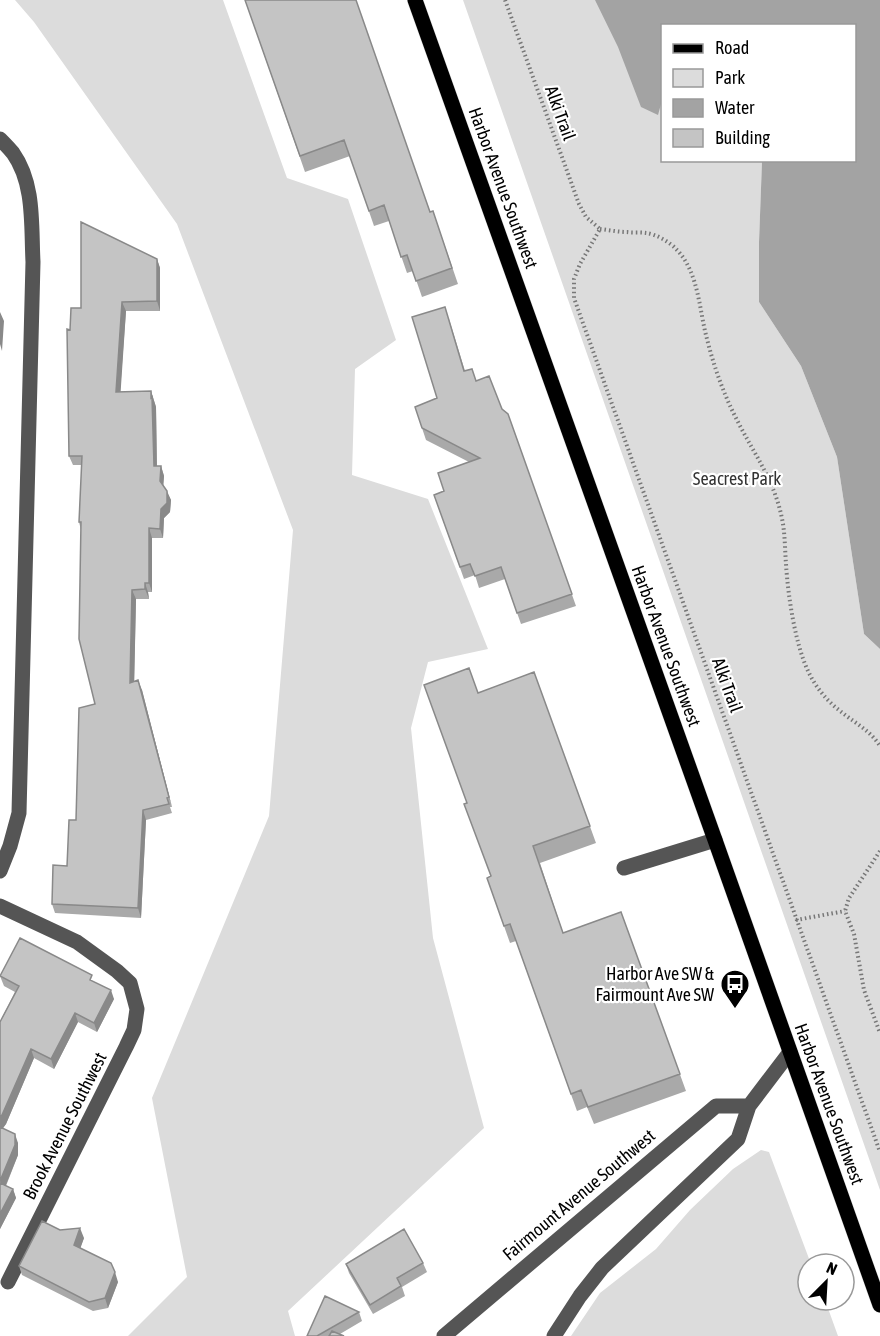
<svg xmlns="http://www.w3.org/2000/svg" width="880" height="1336" viewBox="0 0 880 1336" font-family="'Asap Condensed',sans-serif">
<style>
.green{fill:#dcdcdc}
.water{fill:#a3a3a3}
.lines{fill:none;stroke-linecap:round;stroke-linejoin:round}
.major-casing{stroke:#dbdbdb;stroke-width:16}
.path{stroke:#777;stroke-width:4;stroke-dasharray:1.5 3;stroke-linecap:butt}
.minor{stroke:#555;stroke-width:15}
.major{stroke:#000;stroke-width:15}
.wall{fill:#a9a9a9}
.shaded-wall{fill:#898989}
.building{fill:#c4c4c4;stroke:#898989;stroke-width:1.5}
.labels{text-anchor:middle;stroke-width:4.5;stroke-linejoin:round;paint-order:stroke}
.street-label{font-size:18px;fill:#000;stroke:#fff}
.park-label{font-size:18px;fill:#333;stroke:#fff}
.poi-label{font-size:18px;fill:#000;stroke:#fff;text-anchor:end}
</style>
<rect width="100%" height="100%" fill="#fff"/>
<!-- green -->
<path class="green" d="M15,0h208l64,178 61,21 48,141 -41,29 -3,106 76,24 60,150 -60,13 -17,66 22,210 51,190 -196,183 7,25h-167l59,-59 -35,-179 117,-282 24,-286 -116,-306 -143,-202z
M463,0h233l-34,26v134l100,1 -3,81v60l42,64 36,91 27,177 16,15v541z
M761,1150l8,2 42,112h-3v36h17l13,36h-267l29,-43 56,-44 34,-39 43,-41z"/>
<!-- water -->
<path class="water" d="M595,0h285v649l-16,-15 -27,-177 -36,-91 -42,-64v-60l3,-81 92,-1v-134h-192v78h-1l-3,11 -17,-8 -23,-60z"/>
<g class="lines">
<!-- major casing -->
<g class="major-casing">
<path id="major" d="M415,0l300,840 165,465"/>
</g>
<!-- path -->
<path class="path" d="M505,0l74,204 7,13 14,12 -20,35 -6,15v19l306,854
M600,229c9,1 18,3 27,3 6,1 13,0 19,1 10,1 24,9 31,17 22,23 22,60 30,89 7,28 17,56 30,81 18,36 39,62 46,104 2,13 2,27 3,40 2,32 9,79 22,107 7,15 18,29 31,39 14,12 31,20 41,36
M880,851l-31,47 -4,13 9,23 10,56 16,43
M796,920l49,-9"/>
<!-- minor -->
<path class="minor" d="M0,139c4,4 9,9 13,14 22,31 18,73 20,109l-14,551 -9,33 -10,25
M624,868l91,-28
M0,906l77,36 40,29 13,12 7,26 -3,21 -8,17 -118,235
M444,1336l272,-230h33
M554,1336l26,-40 22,-28 136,-129 11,-33 41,-54"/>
<!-- major -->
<use href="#major" class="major"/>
</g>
<!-- wall -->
<path class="wall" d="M245,0l185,212 3,-1 25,73 -36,13 -9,-26 -6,2 -18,-52 -15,5 -24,-70 -45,16z
M157,259l3,9v43h-34l-6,81 31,-1 5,16 1,59h4l3,10 -1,10 8,14 -1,12 -6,6 -1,20h-11v54h-4l1,7h-13l-2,83 8,8 30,117h-2l2,6 -26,7 -5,98 -86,-5 -3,-9 15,-38 9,-46 19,-116 -14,-174 -2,-8 3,-57h-9l-4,-9 1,-126 11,-22z
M449,319l16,52 11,10 26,28 6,5 68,192 -55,18 -16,-45 -26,9 -4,-13 -11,4 -30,-84 10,-4 25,-29 -43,-22 -11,-33 22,-9z
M534,672l62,171 -56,20 23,70 58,-21 65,179 -92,33 -7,-17 -10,4 -61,-170 -6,2 -23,-65 4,-2 -24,-73 11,-110z
M0,976l94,6 20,17 -17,33 -19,-10 -24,47 -20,-11 -28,66 -3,4 15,15v12l-12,31 7,3 3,9 -16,31v-207l15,-30 -11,-6z
M60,1230l24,8 -4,10 38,34 -10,26 -15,3 -71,-36 -3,-9z
M423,1263l4,9 -25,15 3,9 -32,18 -24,-41 -3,-9z
M359,1312l3,9 -22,13 4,2h-37z"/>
<!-- shaded-wall -->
<path class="shaded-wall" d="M157,259l3,9v43l-3,-10z
M122,302l4,9 -6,90 -4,-9z
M0,312l4,9 -2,30 -2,-7z
M151,391l5,16 1,68 -3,-9z
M161,466l3,10 -1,14 -3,-9z
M167,491l4,9 -1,12 -6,6 -1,20 -3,-9 1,-20z
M149,528l3,10v54l-3,-9z
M145,583l3,9 1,7 -4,-10z
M132,590l4,9 -2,93 -4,-9z
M138,680l4,10 30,117 -3,-10z
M143,810l3,10 -5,98 -3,-10z
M111,990l3,9 -17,33 -3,-9z
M75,1013l3,9 -24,47 -3,-10z
M31,1049l3,9 -28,66 -6,8v-14z
M15,1134l3,9v12l-15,37 -3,-11z
M13,1189l3,9 -16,31v-15z
M80,1228l4,10 -6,17 -4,-10z
M115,1272l3,10 -10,26 -3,-10z"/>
<!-- building -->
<path class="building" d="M245,0h111l74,212 3,-1 19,57 -36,13 -9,-26 -6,2 -17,-52 -15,6 -25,-71 -44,16z
M81,222l76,37v42l-35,1 -6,90 35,-1v7l1,-1 2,69h7l-1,15 7,10v12l-6,6 -1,20 -11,-1v55h-4v6l-13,1 -2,93 8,-3 31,117 -2,1 2,6 -26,6 -5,98 -86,-4 1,-39 14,1 2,-46h7l3,-112 16,-4 -16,-65 2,-117h-2l3,-66h-13l-2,-127 3,1 1,-22h10z
M445,307l19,64 8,-2 4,12 13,-5 13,33 6,5 64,180 -55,19 -16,-46 -26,9 -5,-12 -10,3 -26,-72 10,-4 -6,-18 42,-15 -58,-30 -7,-21 22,-9 -25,-81z
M469,668l9,25 56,-21 56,154 -57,20 30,87 58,-21 59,162 -92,33 -7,-17 -10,4 -61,-170 -6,2 -17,-48 4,-2 -27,-72 3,-1 -43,-118z
M20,938l72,37 -2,5 21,10 -17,33 -19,-10 -24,46 -20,-10 -29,66 -2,3v-96l19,-36 -19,-10z
M0,1127l15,7v11l-15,36z
M0,1183l13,6 -13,25z
M42,1221l18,9 20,-2 -6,17 37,18 4,9 -10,26 -16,4 -70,-36z
M404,1229l19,34 -26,15 4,8 -31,19 -24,-41z
M325,1296l34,16 -42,24h-10z
M332,1331l12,5h-15z"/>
<!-- icons -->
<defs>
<g id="bus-pin" transform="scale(1.5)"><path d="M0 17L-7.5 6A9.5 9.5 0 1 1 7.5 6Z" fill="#000" stroke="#fff"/><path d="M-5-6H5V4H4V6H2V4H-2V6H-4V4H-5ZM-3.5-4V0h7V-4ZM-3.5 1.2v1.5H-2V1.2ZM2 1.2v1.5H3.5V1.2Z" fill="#fff"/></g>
</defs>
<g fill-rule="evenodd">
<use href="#bus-pin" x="735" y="984"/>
</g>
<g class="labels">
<!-- street labels -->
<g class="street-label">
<text transform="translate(560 113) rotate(70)" y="6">Alki Trail</text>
<text transform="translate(503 188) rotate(70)" y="6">Harbor Avenue Southwest</text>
<text transform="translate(666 646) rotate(70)" y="6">Harbor Avenue Southwest</text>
<text transform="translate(727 685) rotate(70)" y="6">Alki Trail</text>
<text transform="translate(829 1104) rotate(70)" y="6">Harbor Avenue Southwest</text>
<text transform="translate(65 1126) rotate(-63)" y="6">Brook Avenue Southwest</text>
<text transform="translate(579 1195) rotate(-40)" y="6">Fairmount Avenue Southwest</text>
</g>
<!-- park labels -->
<g class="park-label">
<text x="737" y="485">Seacrest Park</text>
</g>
<!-- poi labels -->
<g class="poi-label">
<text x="714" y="980">Harbor Ave SW &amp;<tspan x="714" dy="21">Fairmount Ave SW</tspan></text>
</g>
</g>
<!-- legend -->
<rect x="661" y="24" width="195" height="138" fill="#ffffff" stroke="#999999" stroke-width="1.5"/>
<rect x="673" y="44" width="30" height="9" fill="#000000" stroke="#999999" stroke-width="1.5"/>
<text x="715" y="54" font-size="18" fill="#000000">Road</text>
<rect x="673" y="69" width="30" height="18" fill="#dcdcdc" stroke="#999999" stroke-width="1.5"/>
<text x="715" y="84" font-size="18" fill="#000000">Park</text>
<rect x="673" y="99" width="30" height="18" fill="#a3a3a3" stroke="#999999" stroke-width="1.5"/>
<text x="715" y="114" font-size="18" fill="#000000">Water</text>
<rect x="673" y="129" width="30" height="18" fill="#c4c4c4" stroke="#999999" stroke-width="1.5"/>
<text x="715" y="144" font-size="18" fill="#000000">Building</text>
<!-- north arrow -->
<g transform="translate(826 1282) rotate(24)"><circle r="28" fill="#ffffff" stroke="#999999" stroke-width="1.5"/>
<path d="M0-4.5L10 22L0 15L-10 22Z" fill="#000000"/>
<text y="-9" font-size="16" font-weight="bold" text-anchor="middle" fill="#000000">N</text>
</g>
</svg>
